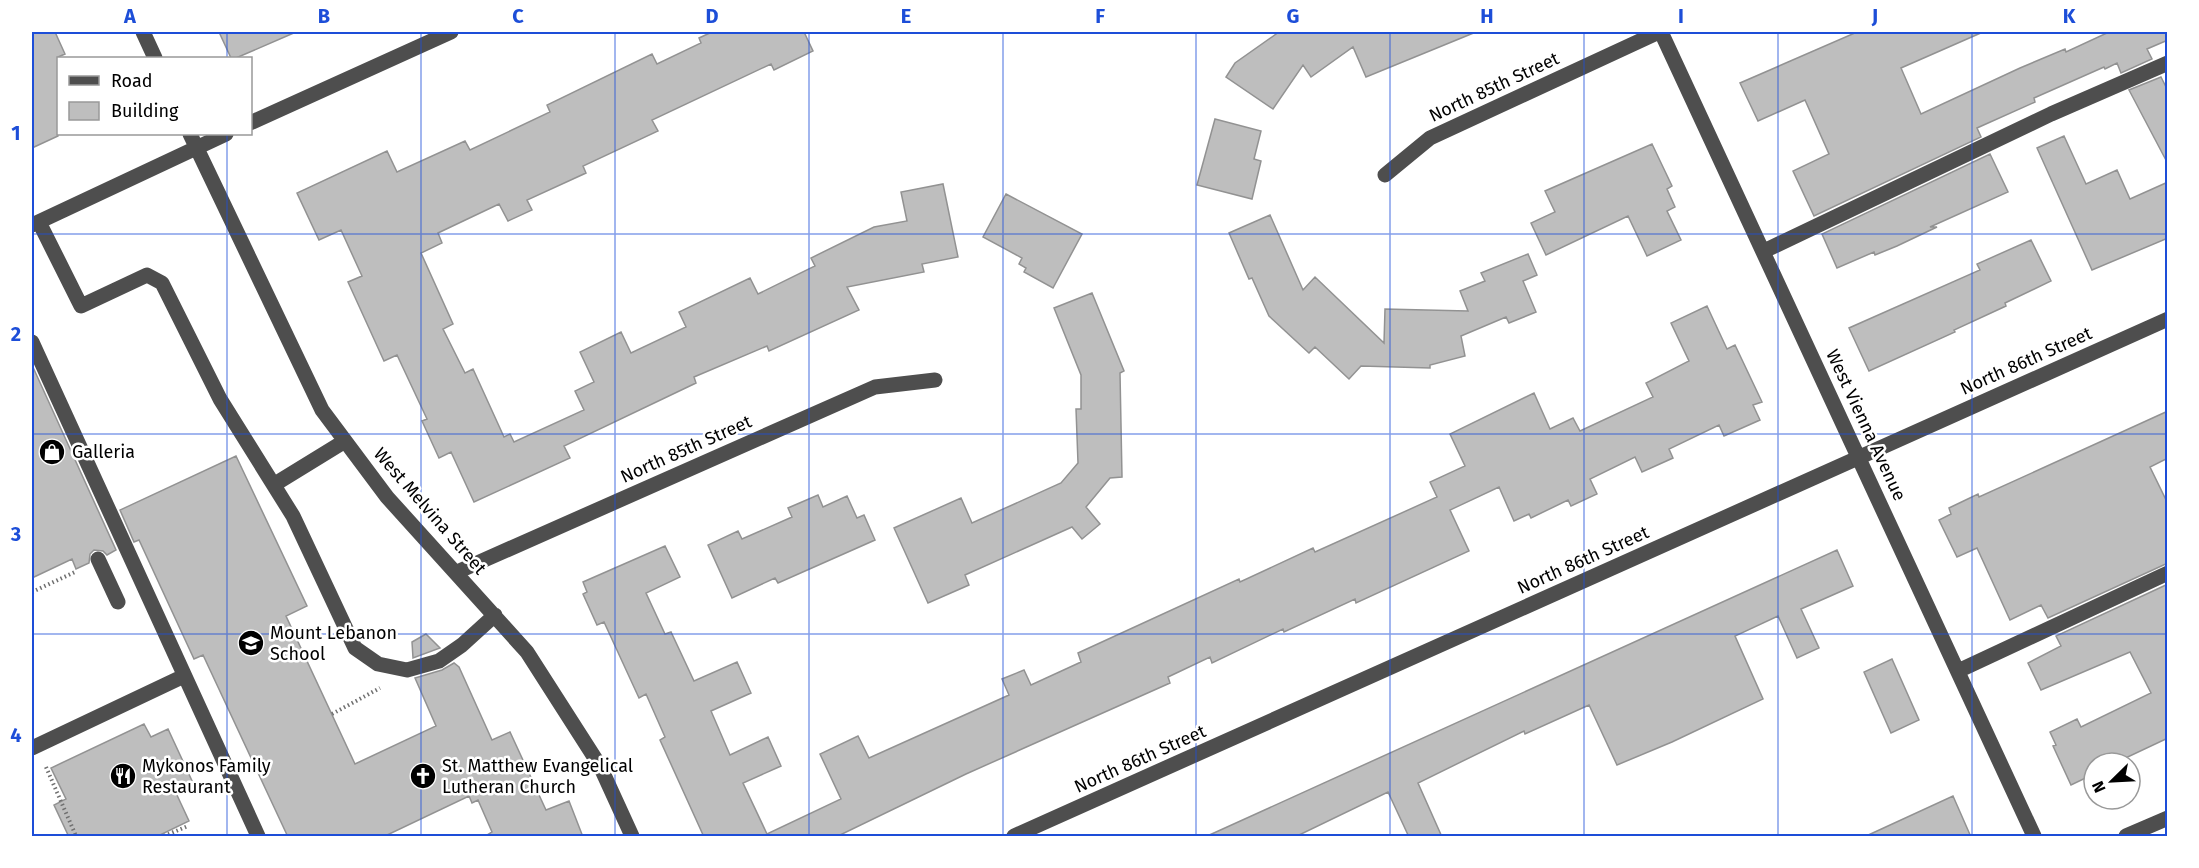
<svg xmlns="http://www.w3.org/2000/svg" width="2199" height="868" viewBox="0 0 2199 868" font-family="'Fira Sans',sans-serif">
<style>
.building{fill:#bebebe;stroke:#929292;stroke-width:1.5}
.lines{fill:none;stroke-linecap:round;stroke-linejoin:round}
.path{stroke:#707070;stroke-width:4;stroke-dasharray:1.5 3;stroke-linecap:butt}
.minor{stroke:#4e4e4e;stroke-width:15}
.grid{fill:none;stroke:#1d4ed8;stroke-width:1.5;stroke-opacity:0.55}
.labels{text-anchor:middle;stroke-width:5;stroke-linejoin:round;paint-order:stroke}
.street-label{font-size:18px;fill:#000;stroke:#fff}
.poi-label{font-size:18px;fill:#000;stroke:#fff;text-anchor:start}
.neatline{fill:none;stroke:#1d4ed8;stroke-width:2}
.grid-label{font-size:20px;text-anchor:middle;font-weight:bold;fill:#1d4ed8}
</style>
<rect width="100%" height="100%" fill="#fff"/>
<!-- building -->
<path class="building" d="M32,32h23l10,22 -7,3v79l-26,12z
M219,32h77l-60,26h-5z
M712,32h92l9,19 -39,19 -3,-6 -119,56 6,11 -75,35 3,7 -59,27 5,10 -24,11 -9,-17 -61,29 4,10 -21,10 32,71 -10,5 22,44 8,-4 31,68 6,-3 4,8 70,-32 -9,-19 19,-9 -14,-30 41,-20 10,21 55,-26 -7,-15 71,-34 8,16 57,-28 -4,-8 63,-31 33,-6 -6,-29 42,-8 15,73 -36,7 2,8 -77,15 12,23 -90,41 -2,-5 -73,31 2,6 -132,63 6,12 -96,44 -23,-50 -12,6 -17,-37 5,-2 -30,-64 -13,6 -36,-79 14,-6 -21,-46 -22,10 -22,-47 90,-42 10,21 68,-31 5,9 80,-38 -3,-7 105,-51 5,10 44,-21 -2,-5z
M1279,32h197l-110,45 -13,-30 -42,30 -8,-12 -30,44 -47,-32 9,-14z
M1857,32h126l-82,36 20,46 99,-46 45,-19 1,3 43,-20h59v8l-21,9 5,10 -31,14 -4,-10 -12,6 -1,-2 -70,31 1,4 -58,26 4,9 -167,79 -21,-45 36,-17 -24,-54 -47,21 -18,-38z
M2161,77l7,14v73l-39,-74z
M1215,119l46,12 -7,28 7,2 -9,38 -55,-14z
M2064,136l22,48 31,-14 13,29 38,-17v56l-76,32 -55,-122z
M1652,144l20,42 -5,3 8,18 -8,4 14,29 -34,16 -19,-40 -82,39 -15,-32 24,-11 -10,-21z
M1990,154l18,38 -78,35h7l-40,19 -22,9 -1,-3 -37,16 -15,-34z
M1006,194l76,40 -29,54 -29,-16 2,-4 -7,-4 3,-6 -39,-21z
M1270,215l33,75 12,-13 69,66 1,-34 83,2 -8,-20 25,-10 -4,-8 47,-19 9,21 -14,6 13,31 -27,11 -3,-6 -45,19 4,20 -35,9v3l-69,-2 -12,13 -34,-32 -6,6 -40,-37 -17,-38 -3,1 -20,-46z
M2031,240l20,41 -46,22 1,3 -52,24 1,2 -86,39 -20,-43 131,-58 -3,-6z
M1092,293l32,78 -4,2 2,104 -12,1 -24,29 14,17 -18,15 -10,-12 -107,48 4,10 -41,18 -34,-75 67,-30 11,25 89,-40 17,-20 -2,-54h5v-34l-27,-67z
M1707,306l20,43 8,-4 27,57 -9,3 7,15 -36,16 -5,-11 -50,24 4,9 -31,14 -7,-15 -45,22 7,15 -26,12 -3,-6 -37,18 -2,-4 -15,7 -15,-34 -49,23 19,41 -113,52 -1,-4 -71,33 -1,-3 -71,34 -2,-6 -42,20 2,6 -204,91 -130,63h-132l-44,-97 5,-3 -19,-43 -7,4 -35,-76 -7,3 -14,-31 4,-2 -4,-10 82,-36 15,31 -34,16 19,41 6,-2 23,49 43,-19 14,31 -40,18 19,44 38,-18 13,29 -38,17 24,51 74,-35 -21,-45 38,-18 11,22 140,-63 -7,-16 22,-9 7,15 50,-23 -3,-9 161,-74 1,3 73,-34 2,4 122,-55 -7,-15 35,-16 -15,-32 84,-41 16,36 23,-11 7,13 73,-34 -7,-14 43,-22 -18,-38z
M32,365l84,185 -9,5 -4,-4 -9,-1 -4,4 -1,9 -13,6 -4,-10 -40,19z
M2168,411v47l-18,9 18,37v59l-120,55 -7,-13 -31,15 -33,-72 -20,9 -18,-37 12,-6 -2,-6 29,-14 1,3z
M236,456l71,150 -21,10 69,148 81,-38 -21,-48 27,-8 12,-7 5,4 33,73 18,-8 36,78 23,-9 14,36h-99l8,-5 -14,-32 -6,3 -3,-7 -86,41h-95l-85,-182 -9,4 -55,-119 -5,2 -14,-32z
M818,495l5,12 24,-11 10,22 7,-3 11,25 -97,43 -3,-5 -43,20 -24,-53 30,-14 4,8 50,-22 -4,-9z
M1837,550l16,36 -52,23 18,39 -22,10 -19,-42 -43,20 28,63 -91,43 -55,23 -28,-60 -64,29 -1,-3 -106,52 24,54h-33l-21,-45 -93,45h-90z
M2168,584v154l-53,25h-21v11l-23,11 -18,-39 3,-1 -6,-13 27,-13 4,8 70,-34 -21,-41 -89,38 -13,-27 33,-17 -5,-10z
M426,634l14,14 -27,10 -1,-16z
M1892,659l27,61 -28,13 -27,-61z
M144,724l7,13 17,-8 26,56 -18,8 13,28 -33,16h-87l-15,-32 12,-6 -15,-31z
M1953,796l18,41h-107z"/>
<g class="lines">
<!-- path -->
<path class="path" d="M32,592l43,-20
M332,714l48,-26
M46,767l30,69
M164,836l24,-10"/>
<!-- minor -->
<path class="minor" d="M143,32l12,26
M1661,32l373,804
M250,123l201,-91
M190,134l132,276 65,87 140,155 73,114 32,70
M1385,175l45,-37 229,-106
M39,222l42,84 66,-31 15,8 58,116 73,117 62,132 23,16 29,6 32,-9 23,-16 33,-30
M32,225l194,-91
M1764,251l287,-137 117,-51
M32,342l226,494
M275,484l70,-43
M98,559l20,43
M457,572l418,-185 60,-7
M1958,671l210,-98
M32,748l152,-72
M1014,836l1154,-517
M2126,836l42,-18"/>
</g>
<!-- grid -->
<path class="grid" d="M227,32v26M421,32v804M615,32v804M809,32v804M1003,32v804M1196,32v804M1390,32v804M1584,32v804M1778,32v804M1972,32v804M227,134v702M32,234h2136M32,434h2136M32,634h2136"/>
<!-- icons -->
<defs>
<g id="shop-disc" transform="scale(1.35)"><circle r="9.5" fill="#000" stroke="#fff"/><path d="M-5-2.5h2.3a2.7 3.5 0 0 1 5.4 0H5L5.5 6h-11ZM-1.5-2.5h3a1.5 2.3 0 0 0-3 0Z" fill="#fff"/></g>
<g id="school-disc" transform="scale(1.35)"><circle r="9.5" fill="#000" stroke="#fff"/><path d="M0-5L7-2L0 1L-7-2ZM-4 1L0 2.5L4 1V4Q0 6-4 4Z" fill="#fff"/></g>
<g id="restaurant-disc" transform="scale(1.35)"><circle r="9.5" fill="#000" stroke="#fff"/><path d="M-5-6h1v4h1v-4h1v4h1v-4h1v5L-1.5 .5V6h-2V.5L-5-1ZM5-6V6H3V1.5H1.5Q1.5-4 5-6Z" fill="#fff"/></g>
<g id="church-disc" transform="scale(1.35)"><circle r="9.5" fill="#000" stroke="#fff"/><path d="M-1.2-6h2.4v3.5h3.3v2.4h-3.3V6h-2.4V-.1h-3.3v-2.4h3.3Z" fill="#fff"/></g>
</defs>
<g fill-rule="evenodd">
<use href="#shop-disc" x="52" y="452"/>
<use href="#school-disc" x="251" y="643"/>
<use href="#restaurant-disc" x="123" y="776"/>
<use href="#church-disc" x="423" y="776"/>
</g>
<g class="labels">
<!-- street labels -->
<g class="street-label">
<text transform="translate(1494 87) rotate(-25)" y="6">North 85th Street</text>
<text transform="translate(2026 361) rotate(-24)" y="6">North 86th Street</text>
<text transform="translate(1866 425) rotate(65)" y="6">West Vienna Avenue</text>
<text transform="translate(686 449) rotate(-24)" y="6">North 85th Street</text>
<text transform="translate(430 511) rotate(49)" y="6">West Melvina Street</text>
<text transform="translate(1583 560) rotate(-24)" y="6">North 86th Street</text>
<text transform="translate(1140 759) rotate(-24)" y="6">North 86th Street</text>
</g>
<!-- poi labels -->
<g class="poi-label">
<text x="72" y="458">Galleria</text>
<text x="270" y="639">Mount Lebanon<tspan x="270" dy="21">School</tspan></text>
<text x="142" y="772">Mykonos Family<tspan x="142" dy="21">Restaurant</tspan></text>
<text x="442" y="772">St. Matthew Evangelical<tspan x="442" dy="21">Lutheran Church</tspan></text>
</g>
</g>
<!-- border -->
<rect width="2199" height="868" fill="none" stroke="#ffffff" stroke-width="66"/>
<!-- legend -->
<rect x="57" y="57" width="195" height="78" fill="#ffffff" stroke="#999999" stroke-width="1.5"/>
<rect x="69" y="76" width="30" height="9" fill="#4e4e4e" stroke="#999999" stroke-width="1.5"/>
<text x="111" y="87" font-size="18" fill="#000000">Road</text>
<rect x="69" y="102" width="30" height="18" fill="#bebebe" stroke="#999999" stroke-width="1.5"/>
<text x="111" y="117" font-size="18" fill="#000000">Building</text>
<!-- north arrow -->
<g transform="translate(2112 781) rotate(246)"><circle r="28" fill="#ffffff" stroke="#999999" stroke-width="1.5"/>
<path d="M0-4.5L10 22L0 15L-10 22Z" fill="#000000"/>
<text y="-9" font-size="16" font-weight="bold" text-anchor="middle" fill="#000000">N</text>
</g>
<rect x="33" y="33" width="2133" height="802" class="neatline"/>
<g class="grid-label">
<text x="130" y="23">A</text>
<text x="324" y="23">B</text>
<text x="518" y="23">C</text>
<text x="712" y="23">D</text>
<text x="906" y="23">E</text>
<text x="1100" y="23">F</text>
<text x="1293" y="23">G</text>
<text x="1487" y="23">H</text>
<text x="1681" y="23">I</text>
<text x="1875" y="23">J</text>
<text x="2069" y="23">K</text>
<text x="16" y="140">1</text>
<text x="16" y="341">2</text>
<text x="16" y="541">3</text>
<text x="16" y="742">4</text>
</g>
</svg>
